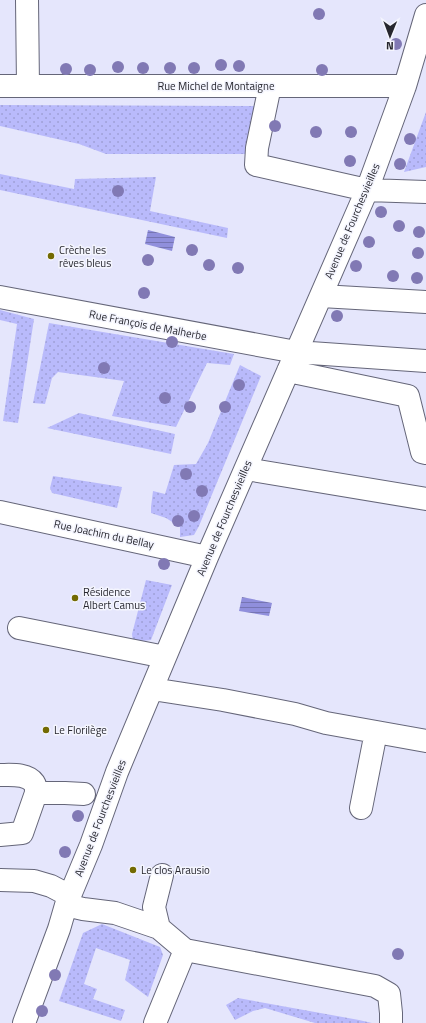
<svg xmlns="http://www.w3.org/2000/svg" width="426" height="1023" viewBox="0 0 426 1023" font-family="'Titillium Web',sans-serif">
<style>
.grass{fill:url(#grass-dots)}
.water{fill:url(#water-rules)}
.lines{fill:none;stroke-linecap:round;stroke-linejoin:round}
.minor-casing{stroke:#656679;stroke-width:24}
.minor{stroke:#fff;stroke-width:22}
.tree{fill:#8179b4}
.poi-dot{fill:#736a02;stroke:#f4f5fe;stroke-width:1.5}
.labels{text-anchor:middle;stroke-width:3;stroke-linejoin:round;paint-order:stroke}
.street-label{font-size:11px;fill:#27272f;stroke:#f4f5fe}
.poi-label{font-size:11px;fill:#27272f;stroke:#f4f5fe;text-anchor:start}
</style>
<defs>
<pattern id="grass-dots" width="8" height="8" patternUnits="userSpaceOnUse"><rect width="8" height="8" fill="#b9bafb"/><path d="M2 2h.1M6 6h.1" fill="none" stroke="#9fa0d7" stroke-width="1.8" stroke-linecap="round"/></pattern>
<pattern id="water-rules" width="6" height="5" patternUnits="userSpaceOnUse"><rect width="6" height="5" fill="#908fdc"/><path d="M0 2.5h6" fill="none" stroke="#7675b3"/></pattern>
</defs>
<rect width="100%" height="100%" fill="#e5e6fc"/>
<!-- grass -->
<path class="grass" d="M0,105l254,1 -9,48h-139l-27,-10 -79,-18z
M426,112v55l-22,5z
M0,174l74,15 1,-10 81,-2 -6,34 78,17 -1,10 -227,-48z
M0,310l34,9 -16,104 -15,-2 14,-97 -17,-4z
M49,323l185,31 -4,11 -23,-2 -31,64 -64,-11 12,-35 -66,-9 -6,6 -7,26 -12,-1z
M240,365l21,11 -62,150 -5,9 -14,2v-10l-14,-9 -15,-5v-6l2,-16 12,3 9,-29 22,-1 12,-21z
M79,413l96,21 -4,20 -124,-26z
M53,476l69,11 -5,21 -65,-15 -2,-5z
M146,580l26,5 -21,55 -18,2 -1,-8z
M102,924l58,23 3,8 -15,42 -23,-17 5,-20 -34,-12 -12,36 13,5 -4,10 32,11 -4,11 -62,-20 24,-68z
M238,998l121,22 13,3h-57l-50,-15 -12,3 -18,9 -9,-15z"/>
<!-- water -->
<path class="water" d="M148,230l27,7 -3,14 -27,-7z
M242,597l30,6 -3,13 -30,-5z"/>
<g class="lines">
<!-- minor casing -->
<g class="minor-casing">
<path id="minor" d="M27,0l1,86
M0,86h405
M270,86l-13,62 -1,17 111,25 59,2
M321,296l105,6
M0,297l296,55 130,9
M288,371l120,25 14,56 4,1
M246,469l180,30
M0,512l207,45
M19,628l146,29
M152,689l71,11 72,14 31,9 100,18
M0,775c10,0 27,-2 34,8 2,3 2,7 2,10
M361,808l15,-76
M0,835l22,-2 14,-40h29l19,1
M0,880l34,1 17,5 19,10
M66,905l17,4 32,4 44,15 26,22 190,36 14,8 2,19v10
M159,928l-5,-21 8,-32
M24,1023l35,-94 7,-24 25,-60 26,-73 90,-215 160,-367 38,-104 21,-71
M155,1023l30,-73"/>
</g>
<!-- minor -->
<use href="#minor" class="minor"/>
</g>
<!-- trees -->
<g class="tree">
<circle cx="319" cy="14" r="6"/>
<circle cx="396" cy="44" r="6"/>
<circle cx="221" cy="65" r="6"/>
<circle cx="239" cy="66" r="6"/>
<circle cx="118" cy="67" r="6"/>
<circle cx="143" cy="68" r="6"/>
<circle cx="170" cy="68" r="6"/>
<circle cx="194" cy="68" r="6"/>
<circle cx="66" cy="69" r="6"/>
<circle cx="90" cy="70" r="6"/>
<circle cx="322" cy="70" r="6"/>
<circle cx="275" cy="126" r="6"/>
<circle cx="316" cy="132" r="6"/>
<circle cx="351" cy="132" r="6"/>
<circle cx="410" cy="139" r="6"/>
<circle cx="350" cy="161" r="6"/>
<circle cx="400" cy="164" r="6"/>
<circle cx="118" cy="191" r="6"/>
<circle cx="381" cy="212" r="6"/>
<circle cx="399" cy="226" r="6"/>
<circle cx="419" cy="232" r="6"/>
<circle cx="369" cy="242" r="6"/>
<circle cx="192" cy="250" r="6"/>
<circle cx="418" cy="253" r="6"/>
<circle cx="148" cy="260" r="6"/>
<circle cx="209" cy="265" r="6"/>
<circle cx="356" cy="266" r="6"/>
<circle cx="238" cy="268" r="6"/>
<circle cx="393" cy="276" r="6"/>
<circle cx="417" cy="278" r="6"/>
<circle cx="144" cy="293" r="6"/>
<circle cx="337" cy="316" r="6"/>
<circle cx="172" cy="342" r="6"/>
<circle cx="104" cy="368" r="6"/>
<circle cx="239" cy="385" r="6"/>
<circle cx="165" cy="398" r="6"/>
<circle cx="190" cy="407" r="6"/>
<circle cx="225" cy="407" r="6"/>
<circle cx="186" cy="474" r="6"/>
<circle cx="202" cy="491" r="6"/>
<circle cx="194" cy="516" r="6"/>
<circle cx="178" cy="521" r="6"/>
<circle cx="164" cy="564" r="6"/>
<circle cx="78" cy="816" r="6"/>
<circle cx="65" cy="852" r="6"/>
<circle cx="398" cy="954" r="6"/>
<circle cx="55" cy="975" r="6"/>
<circle cx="42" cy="1011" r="6"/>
</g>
<!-- markers -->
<g class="poi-dot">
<circle cx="51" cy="256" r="4"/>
<circle cx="75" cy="598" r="4"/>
<circle cx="46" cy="730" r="4"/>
<circle cx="133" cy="870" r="4"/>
</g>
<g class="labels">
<!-- street labels -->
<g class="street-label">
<text x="216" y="90">Rue Michel de Montaigne</text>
<text transform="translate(352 221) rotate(-67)" y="4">Avenue de Fourchesvieilles</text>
<text transform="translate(148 325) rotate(11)" y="4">Rue François de Malherbe</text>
<text transform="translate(224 518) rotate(-67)" y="4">Avenue de Fourchesvieilles</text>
<text transform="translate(104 534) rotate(12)" y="4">Rue Joachim du Bellay</text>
<text transform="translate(100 818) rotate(-69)" y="4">Avenue de Fourchesvieilles</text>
</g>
<!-- poi labels -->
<g class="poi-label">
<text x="59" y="254">Crèche les<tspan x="59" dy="13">rêves bleus</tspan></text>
<text x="83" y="596">Résidence<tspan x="83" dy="13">Albert Camus</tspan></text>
<text x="54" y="734">Le Florilège</text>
<text x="141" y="874">Le clos Arausio</text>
</g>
</g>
<!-- north arrow -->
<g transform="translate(390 36) rotate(181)" stroke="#f4f5fe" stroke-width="3" paint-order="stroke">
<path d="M0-3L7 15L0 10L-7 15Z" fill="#27272f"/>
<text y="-6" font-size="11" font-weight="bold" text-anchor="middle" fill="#27272f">N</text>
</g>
</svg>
